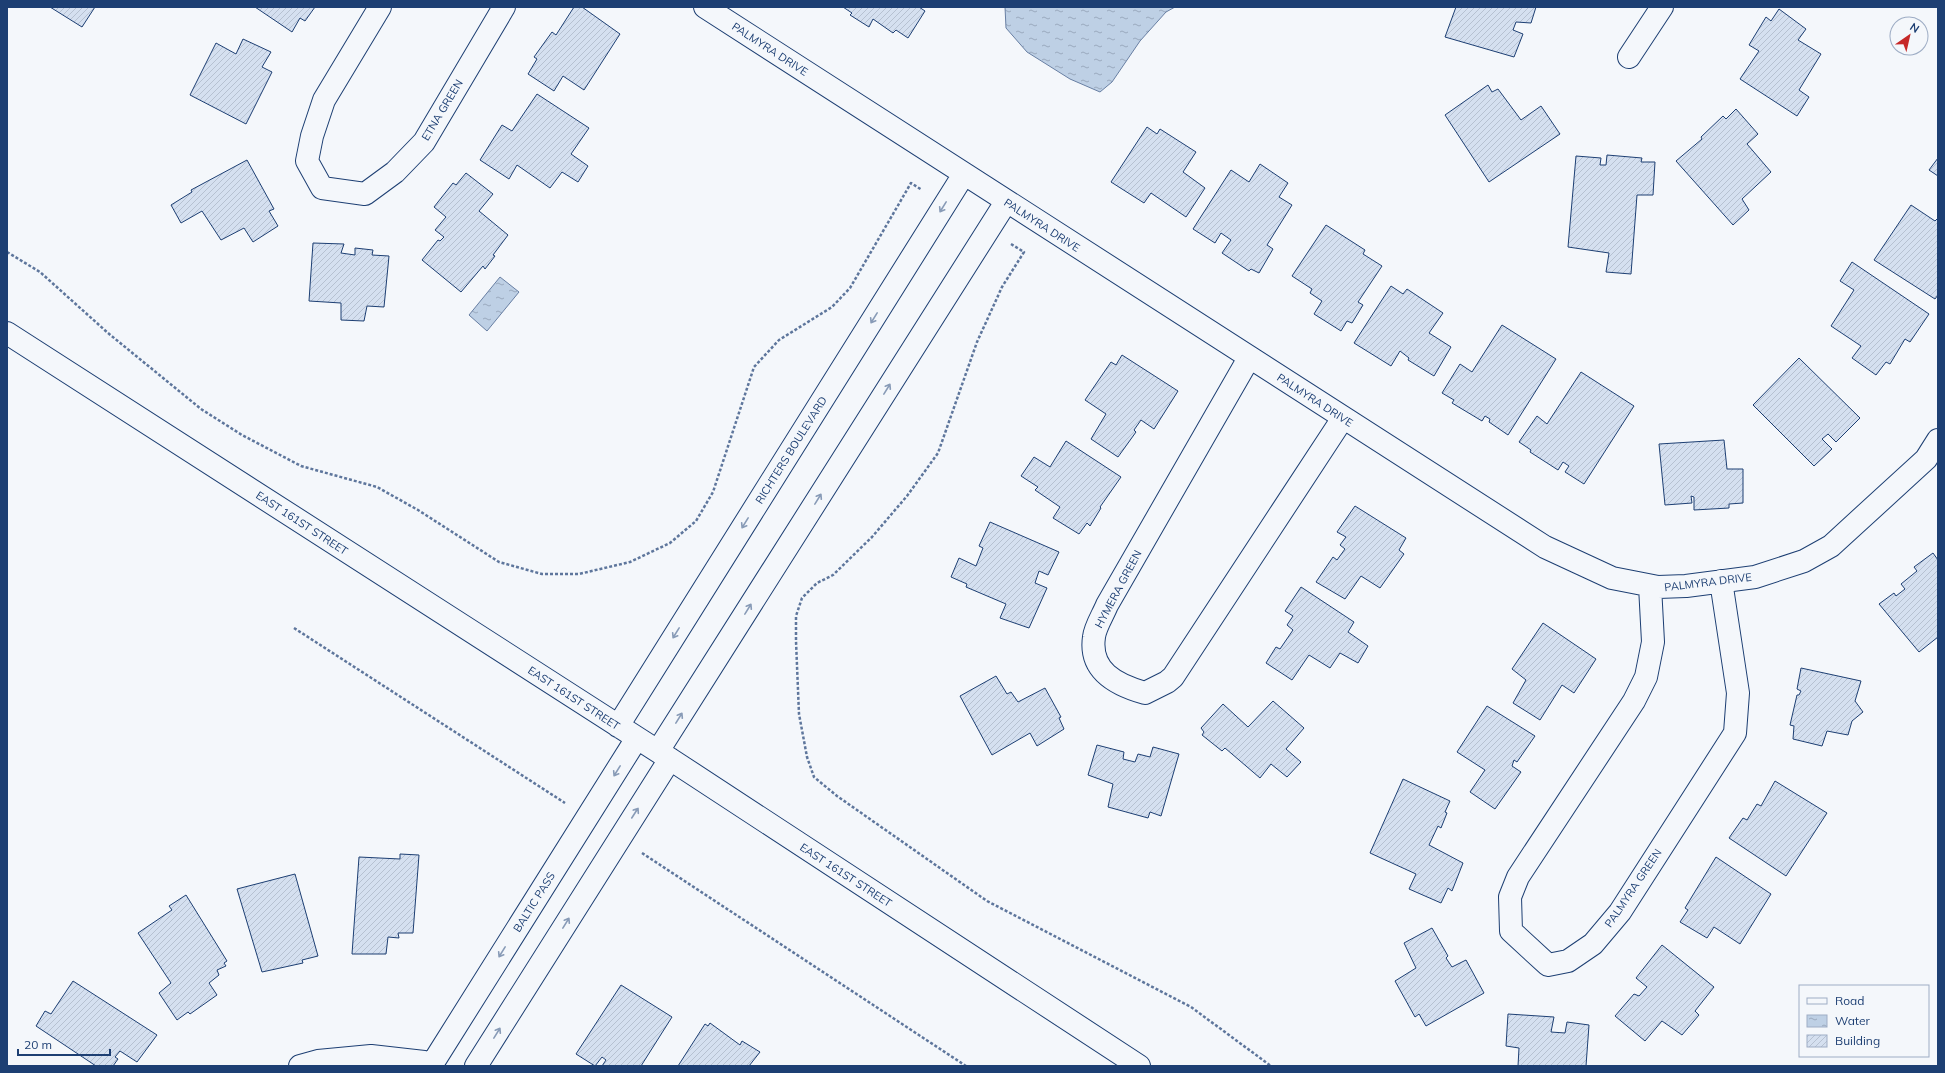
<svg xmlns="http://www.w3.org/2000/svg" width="1945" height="1073" viewBox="0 0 1945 1073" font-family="Mulish,sans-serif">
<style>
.water{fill:url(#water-ripples);stroke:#687fa3}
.building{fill:url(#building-hatch);stroke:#1d3f73}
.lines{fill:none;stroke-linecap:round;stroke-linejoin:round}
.minor-casing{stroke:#1d3f73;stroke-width:24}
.path{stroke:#5e769c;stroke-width:2.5;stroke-dasharray:3 2;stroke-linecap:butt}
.minor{stroke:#f4f7fb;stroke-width:22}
.oneway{stroke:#889bb7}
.labels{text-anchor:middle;stroke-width:3;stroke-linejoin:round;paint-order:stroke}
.street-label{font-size:11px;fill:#1d3f73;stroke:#f4f7fb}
</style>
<defs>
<pattern id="water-ripples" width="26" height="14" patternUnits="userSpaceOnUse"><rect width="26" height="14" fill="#bed0e5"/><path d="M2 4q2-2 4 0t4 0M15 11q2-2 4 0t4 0" fill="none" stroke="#9aaabe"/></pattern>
<pattern id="building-hatch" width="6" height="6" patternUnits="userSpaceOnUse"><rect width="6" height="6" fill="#d5e0f0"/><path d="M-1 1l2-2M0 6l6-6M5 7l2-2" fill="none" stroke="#b6c1d1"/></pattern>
</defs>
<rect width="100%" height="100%" fill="#f4f7fb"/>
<!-- water -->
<path class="water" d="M1005,7h170l-9,5 -26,29 -28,41 -12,10 -30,-13 -43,-27 -21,-24z
M500,277l19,15 -32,39 -18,-16z"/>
<!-- building -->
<path class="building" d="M50,7h45l-13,20z
M255,7h60l-10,14 -5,-3 -8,14z
M574,7h8l38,27 -36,56 -21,-14 -9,15 -26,-17 9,-15 -3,-2 18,-25 4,3z
M843,7h76l6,4 -17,27 -12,-8 -3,3 -20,-14 -4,8 -19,-12 2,-2z
M1456,7h80l-5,16 -15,-1 -3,8 10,4 -9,23 -69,-20z
M1779,9l27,20 -8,11 23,14 -22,36 10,7 -12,19 -57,-37 19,-28 -10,-6 17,-28 5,4z
M243,39l28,13 -9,15 10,5 -26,52 -56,-29 26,-52 20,11z
M1488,85l4,7 6,-3 23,31 20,-14 19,28 -71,48 -44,-67z
M537,94l52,34 -18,26 17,12 -10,16 -16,-10 -12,16 -33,-23 -8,14 -29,-19 22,-35 10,6z
M1736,109l22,25 -11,10 24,28 -29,27 7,11 -16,15 -57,-64 26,-22 -1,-2 22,-21 3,3z
M1147,127l10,7 3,-5 36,23 -13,20 22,16 -19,29 -35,-24 -7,10 -33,-21z
M1607,155l35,3 -1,4h14l-2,33h-16l-6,79 -25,-2 3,-19 -41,-6 8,-91 25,2 -1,7h6z
M1938,158v18l-9,-6z
M247,160l27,49 -5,2 9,15 -25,16 -9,-14 -23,12 -19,-29 -21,12 -10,-18 21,-13 -1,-2z
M1260,164l28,19 -9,14 13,8 -25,40 6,4 -14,24 -8,-4 -2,2 -27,-18 9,-13 -10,-7 -6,10 -22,-14 38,-59 18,12z
M466,173l27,21 -14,17 29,24 -15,20 2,1 -10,13 -2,-3 -22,26 -39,-32 16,-20 2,1 4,-4 -9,-7 11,-13 -12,-10 19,-24 3,2z
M1911,205l24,16 3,-3v77l-3,4 -61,-39z
M1326,225l39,25 -2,4 19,12 -24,36 5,3 -11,18 -5,-2 -6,10 -27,-17 8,-13 -12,-8 2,-4 -20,-13z
M313,243l31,1 -3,9 14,2v-7l18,2 -1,5 17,1 -5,51 -17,-1 -3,15 -23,-1v-17l-32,-2z
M1852,262l77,52 -19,28 -5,-3 -15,25 -4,-2 -10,13 -24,-17 9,-12 -30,-20 23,-36 -14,-9z
M1391,286l12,8 4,-5 36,24 -14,20 22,14 -17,29 -26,-16 1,-2 -9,-7 -9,15 -37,-23z
M1502,325l54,34 -48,76 -19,-13 1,-3 -5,-3 -3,5 -30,-18 2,-3 -12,-7 18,-29 12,8z
M1122,355l56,36 -24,38 -13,-9 -7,10 2,2 -18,25 -27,-18 15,-25 -21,-14 26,-38 5,3z
M1799,358l61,60 -24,24 -8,-8 -6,5 10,10 -18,17 -61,-61z
M1581,372l53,34 -50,78 -19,-12 4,-6 -6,-4 -5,8 -28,-18 1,-2 -12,-8 18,-26 10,8z
M1724,440l3,29h16v34l-14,1v4l-35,2v-13l-3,-1 1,7 -27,2 -6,-61z
M1066,441l55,36 -21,30 1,1 -11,18 -3,-3 -8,11 -26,-16 7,-11 -25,-17 3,-3 -17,-11 13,-19 16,10z
M1355,506l51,32 -7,12 5,4 -24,34 -19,-12 -16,23 -29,-17 17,-25 4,3 8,-11 -5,-4 6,-8 -9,-5z
M990,522l69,30 -11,23 -9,-4 -4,12 12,5 -18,40 -29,-10 6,-14 -40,-17 1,-3 -16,-7 8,-19 17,8 7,-18 -4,-2z
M1933,553l5,7v77l-19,15 -40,-48 15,-11 2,3 9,-7 -4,-5 16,-13 -3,-4z
M1301,587l53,35 -6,10 20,14 -10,17 -18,-10 -10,15 -21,-13 -17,25 -26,-17 10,-16 4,2 13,-19 -6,-5 6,-9 -8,-5z
M1543,623l53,36 -22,34 -12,-8 -22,35 -27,-17 13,-23 -14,-11z
M1801,668l60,13 -6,20 8,11 -11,9 -4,14 -21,-4 -5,15 -29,-7 1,-13 -4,-1 7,-30h2l2,-4 -4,-2z
M996,676l11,18 4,-2 7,10 27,-14 16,29 -2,1 5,11 -27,17 -7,-13 -38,22 -32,-59z
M1273,701l31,27 -18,21 15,13 -14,15 -16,-13 -11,14 -35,-30 -3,3 -20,-16 2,-3 -3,-4 22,-24 25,23z
M1487,706l48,30 -18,26 -3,-2 -2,6 9,6 -26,37 -25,-17 15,-22 -28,-18z
M1097,745l27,7 -1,7 12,3 3,-8 12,3 3,-10 26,7 -18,62 -11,-4 -2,6 -40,-11 5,-23 -25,-9z
M1403,779l47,22 -5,11 2,1 -6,15 -3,-2 -9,19 34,18 -11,28 -4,-3 -7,15 -32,-14 7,-15 -46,-21z
M1775,781l52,32 -41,63 -57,-38 14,-20 4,2 10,-16 4,2z
M400,854l19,1 -6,78h-15l1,5 -11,-1 -2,17h-34l7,-97 41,2z
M1716,857l55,37 -31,50 -26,-17 -7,11 -27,-16 8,-12 -3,-2z
M295,874l23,82 -16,4 1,3 -41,9 -25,-83z
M186,895l41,66 -3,2 2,3 -9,4 2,5 -10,8 8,12 -27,19 -2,-2 -11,8 -18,-27 12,-10 -33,-50 34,-23 -3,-4z
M1432,928l16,28 -2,2 6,9 14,-7 18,33 -58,33 -7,-12 -4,3 -20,-36 21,-13 -12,-25z
M1662,945l52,42 -19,24 4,4 -17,20 -20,-14 -17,20 -30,-25 19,-22 5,2 8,-9 -11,-9z
M73,981l84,54 -20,27 -17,-11 -5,6 3,2 -5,7h-17l-60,-40 9,-15 6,3z
M621,985l51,32 -31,49h-39l4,-6 -4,-3 -7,9 -19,-12z
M1508,1014l46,3 -3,15 14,1 2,-11 22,3 -3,41h-68l1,-18 -13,-2z
M710,1023l30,22 2,-4 18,11 -11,14h-71l27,-42 3,2z"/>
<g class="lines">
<!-- minor casing -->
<g class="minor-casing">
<path id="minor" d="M380,7l-56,93 -12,36 -5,25 15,27 43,6 30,-22 29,-30 80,-135
M705,7l840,540 67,31 46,9 28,-1 69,-9 49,-16 27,-15 95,-87 12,-19
M1629,57l33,-50
M7,333l663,426 469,307
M1249,358l-142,247c-4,10 -12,22 -13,32 -5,34 22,48 51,56l22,-11 6,-5 170,-259
M1650,586l3,56 -7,35 -12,24 -116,176 -8,20 1,34 37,34 20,-4 25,-17 27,-32 115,-179 3,-40 -17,-112
M618,726l346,-552
M658,751l348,-549
M300,1066l18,-5 53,-5 53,6 8,4
M431,1066l206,-328
M476,1066l194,-307"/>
</g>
<!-- path -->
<path class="path" d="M1011,244l13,8 -22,35 -25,55 -39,111 -31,43 -35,41 -39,38 -16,8 -15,15 -6,18v25l3,73 8,43 7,20 23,19 150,105 204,106 80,59
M7,252l33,20 68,61 93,76 41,26 59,31 76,21 41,23 81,52 43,12h37l51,-12 40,-19 26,-22 17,-29 41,-125 25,-27 53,-33 18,-19 61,-105 11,7
M294,628l271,175
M642,853l324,213"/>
<!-- minor -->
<use href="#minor" class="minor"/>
</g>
<!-- one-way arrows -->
<defs><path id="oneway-shaft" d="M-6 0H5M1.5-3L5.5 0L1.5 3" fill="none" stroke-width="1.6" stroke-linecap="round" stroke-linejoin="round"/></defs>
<g class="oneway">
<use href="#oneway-shaft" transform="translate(943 207) rotate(122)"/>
<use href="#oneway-shaft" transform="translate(874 318) rotate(122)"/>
<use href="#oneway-shaft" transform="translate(887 389) rotate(-58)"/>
<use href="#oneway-shaft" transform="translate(818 499) rotate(-58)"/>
<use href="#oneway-shaft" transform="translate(745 523) rotate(122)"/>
<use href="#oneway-shaft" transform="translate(748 609) rotate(-58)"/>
<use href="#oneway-shaft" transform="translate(676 633) rotate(122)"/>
<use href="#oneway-shaft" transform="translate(679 718) rotate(-58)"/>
<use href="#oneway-shaft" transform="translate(617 771) rotate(122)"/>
<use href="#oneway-shaft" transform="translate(635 813) rotate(-57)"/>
<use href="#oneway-shaft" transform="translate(566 923) rotate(-58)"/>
<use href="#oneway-shaft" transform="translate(502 952) rotate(122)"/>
<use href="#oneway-shaft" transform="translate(497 1033) rotate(-58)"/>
</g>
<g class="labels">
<!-- street labels -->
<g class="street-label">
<text transform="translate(770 49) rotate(33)" y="4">PALMYRA DRIVE</text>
<text transform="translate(442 110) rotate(-59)" y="4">ETNA GREEN</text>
<text transform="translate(1042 225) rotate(33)" y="4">PALMYRA DRIVE</text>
<text transform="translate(1315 400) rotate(33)" y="4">PALMYRA DRIVE</text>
<text transform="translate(791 450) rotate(-58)" y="4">RICHTERS BOULEVARD</text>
<text transform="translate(302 523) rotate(33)" y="4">EAST 161ST STREET</text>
<text transform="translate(1708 582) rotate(-7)" y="4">PALMYRA DRIVE</text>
<text transform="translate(1118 589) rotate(-62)" y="4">HYMERA GREEN</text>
<text transform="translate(574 698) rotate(33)" y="4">EAST 161ST STREET</text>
<text transform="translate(846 875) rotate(33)" y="4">EAST 161ST STREET</text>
<text transform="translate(1633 888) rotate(-56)" y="4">PALMYRA GREEN</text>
<text transform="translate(534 902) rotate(-58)" y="4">BALTIC PASS</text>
</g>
</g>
<!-- border -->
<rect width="1945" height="1073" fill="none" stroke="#1d3f73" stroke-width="16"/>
<!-- legend -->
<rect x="1799" y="985" width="130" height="72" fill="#f4f7fb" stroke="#9eadc5"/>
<rect x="1807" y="998" width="20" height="6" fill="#f4f7fb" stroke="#9eadc5"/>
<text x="1835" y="1005" font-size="12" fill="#1d3f73">Road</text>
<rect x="1807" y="1015" width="20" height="12" fill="url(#water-ripples)" stroke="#9eadc5"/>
<text x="1835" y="1025" font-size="12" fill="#1d3f73">Water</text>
<rect x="1807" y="1035" width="20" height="12" fill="url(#building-hatch)" stroke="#9eadc5"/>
<text x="1835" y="1045" font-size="12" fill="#1d3f73">Building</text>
<!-- north arrow -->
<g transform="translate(1909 36) rotate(34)"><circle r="19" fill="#f4f7fb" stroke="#9eadc5"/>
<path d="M0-3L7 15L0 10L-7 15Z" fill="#c62828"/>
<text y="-6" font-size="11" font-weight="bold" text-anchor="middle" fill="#1d3f73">N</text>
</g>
<!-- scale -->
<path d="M18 1049v6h92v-6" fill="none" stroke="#1d3f73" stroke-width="2"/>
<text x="24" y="1049" font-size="12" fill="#1d3f73" stroke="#f4f7fb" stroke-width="3" paint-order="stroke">20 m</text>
</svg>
